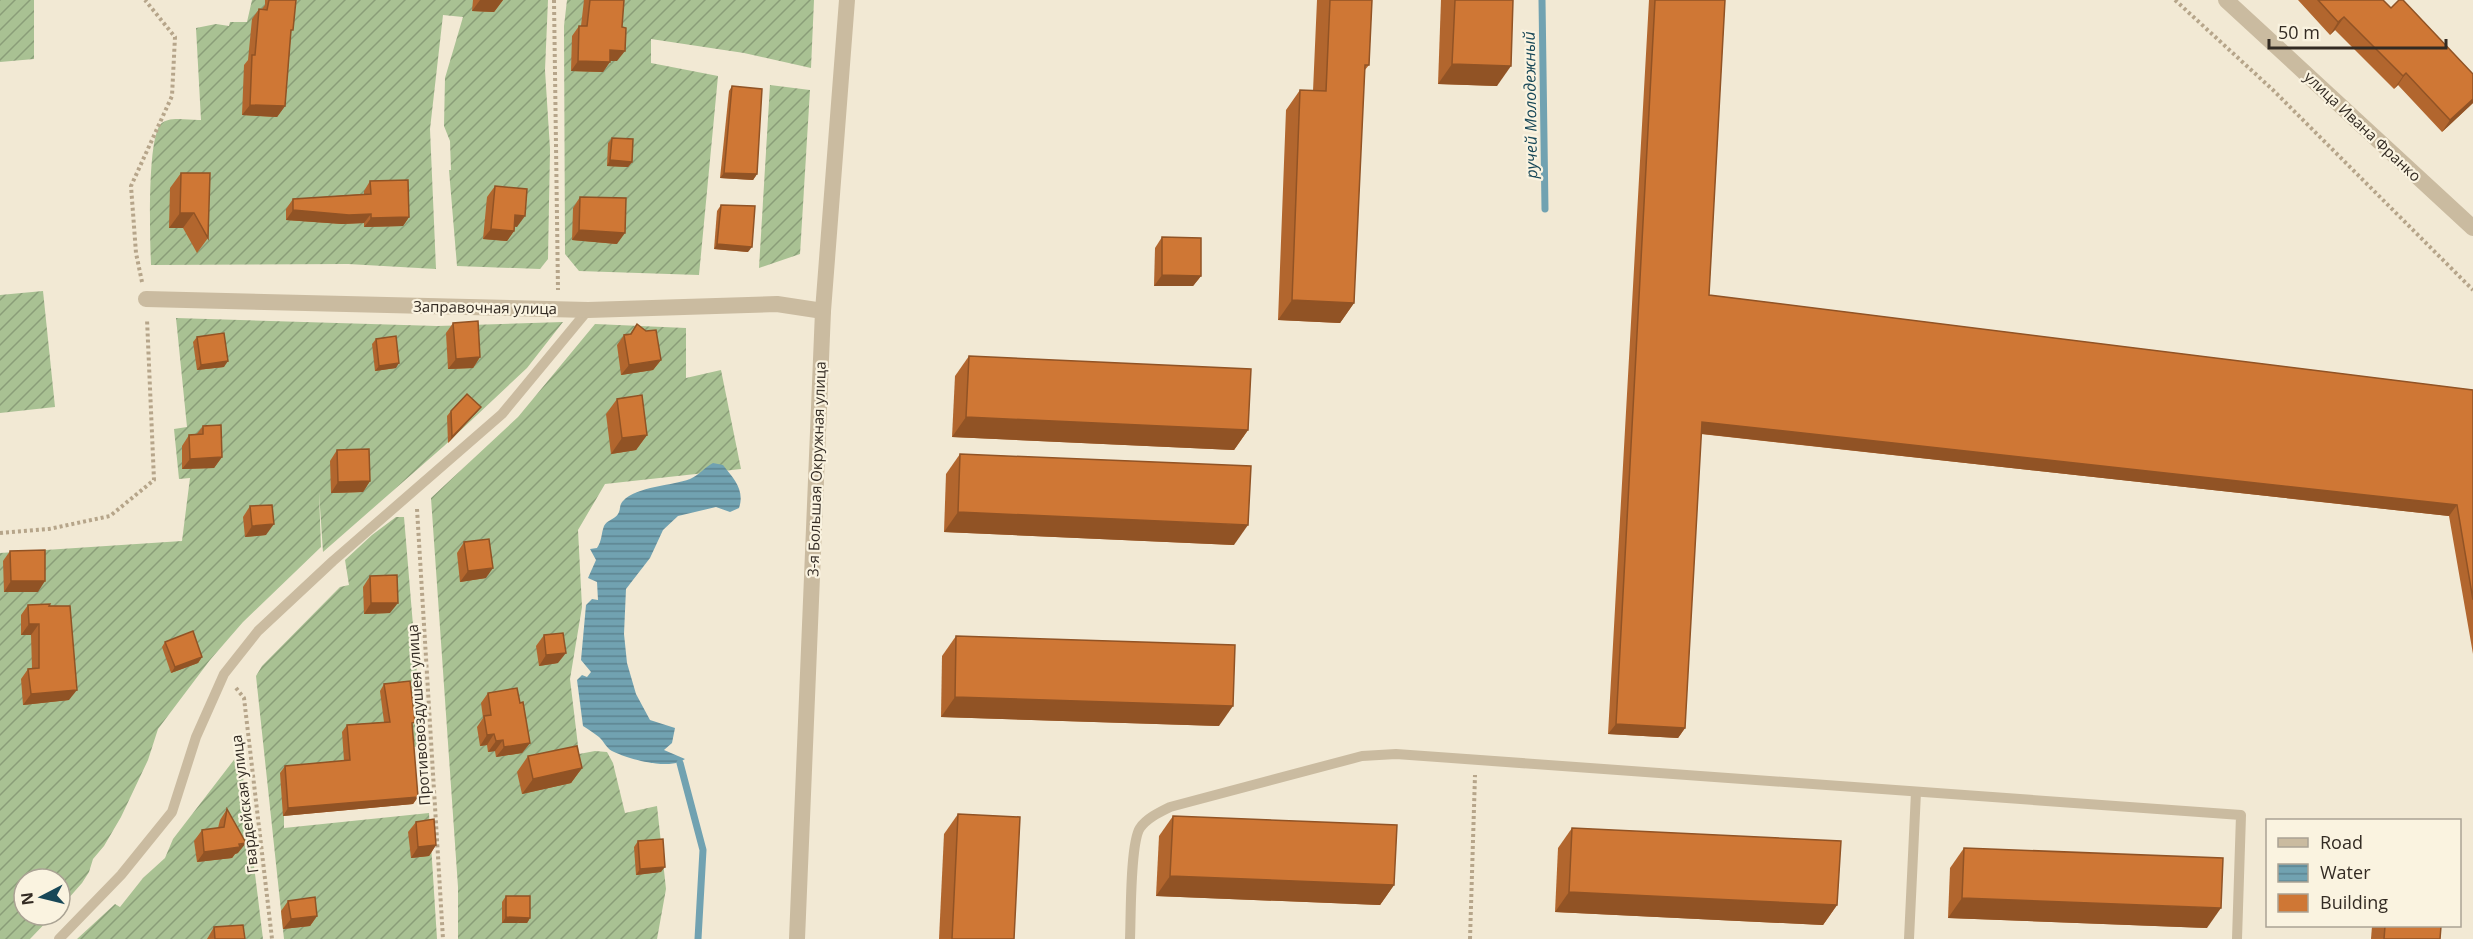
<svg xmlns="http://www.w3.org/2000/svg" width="2473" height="939" font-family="'Open Sans',sans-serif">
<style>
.garden{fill:url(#garden-furrows)}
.water{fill:url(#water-rules)}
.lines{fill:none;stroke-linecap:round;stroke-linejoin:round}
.stream{stroke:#71a2b1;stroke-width:7}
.path{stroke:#b6a58a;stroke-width:4;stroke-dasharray:3 3;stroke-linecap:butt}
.service{stroke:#cabba0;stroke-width:10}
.minor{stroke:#cabba0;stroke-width:16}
.tertiary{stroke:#cabba0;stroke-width:16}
.wall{fill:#b2662e}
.shaded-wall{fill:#915325}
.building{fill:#cf7735;stroke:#915325;stroke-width:1.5}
.labels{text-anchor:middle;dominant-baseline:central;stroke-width:4.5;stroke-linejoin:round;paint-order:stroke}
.street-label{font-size:15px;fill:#332b23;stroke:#faf3e0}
.water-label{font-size:16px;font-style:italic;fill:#174757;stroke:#faf3e0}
</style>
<defs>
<pattern id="garden-furrows" width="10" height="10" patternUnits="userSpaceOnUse" patternTransform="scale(1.5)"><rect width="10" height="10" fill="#a9c193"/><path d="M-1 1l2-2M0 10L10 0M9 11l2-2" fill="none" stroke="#8a9d78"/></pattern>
<pattern id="water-rules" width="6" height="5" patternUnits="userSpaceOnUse" patternTransform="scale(1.5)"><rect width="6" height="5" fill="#71a2b1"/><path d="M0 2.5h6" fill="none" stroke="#5d8490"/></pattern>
</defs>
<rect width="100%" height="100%" fill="#f2e9d4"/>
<!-- garden -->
<g class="garden">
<polygon points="0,0 34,0 34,59 0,62"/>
<path d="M252,0H548L545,70L550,149L548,259L540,269L457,266L449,170H451L450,141L444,126L445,78L463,17L443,15L430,129L436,269L348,264L151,265C150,240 147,143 160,125C168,115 190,121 201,120L196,28L216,24L229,26L230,22H247Z"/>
<polygon points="567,0 814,0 811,68 744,53 651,39 651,63 718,76 699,275 579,271 565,254 564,26"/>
<polygon points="770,85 810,90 800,254 759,268"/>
<polygon points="43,291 55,407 0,413 0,295"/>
<polygon points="176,318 437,326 563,322 527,368 444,446 323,552 319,492 321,547 243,622 210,660 158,729 148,760 121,817 104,846 93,859 89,872 82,883 60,908 60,879 24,879 24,915 53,915 30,939 0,939 0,553 182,541 190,478 179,479 174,429 187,427"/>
<polygon points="595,324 686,328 686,378 721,370 741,469 605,484 578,530 582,607 570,679 579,754 595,751 607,752 613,763 625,813 657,806 666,889 657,939 458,939 458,887 431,498 518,417"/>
<polygon points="396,517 404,517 423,746 385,750 284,816 284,828 429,813 437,939 284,939 256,676 262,666 340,587 349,585 345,560 372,535"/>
<polygon points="240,752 263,939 77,939 115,904 120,907 143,878 165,858 173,839"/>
</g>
<!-- water -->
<path class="water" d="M713,463L723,465C734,479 745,490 739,508L730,512L716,507L678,516L663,530L650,558L626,589L624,634L627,663L636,694L650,720L675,728L672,743L664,750L685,759C670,771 628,759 612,751C606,748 604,741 599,737C594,733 589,730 583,726L577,680L582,675L587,677L591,672L581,660L586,605L592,599L598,600L597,582L588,578L596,560L590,549L597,548C602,541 601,534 604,526C607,520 615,519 618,514C621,509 619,505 623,501C637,486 672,486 690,479C698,476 705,467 713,463Z"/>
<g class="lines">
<!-- stream -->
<g class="stream">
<polyline points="1542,0 1545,209"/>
<polyline points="680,763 703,850 698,939"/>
</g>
<!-- path -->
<g class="path">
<polyline points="554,0 558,290"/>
<polyline points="2175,0 2273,90 2473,290"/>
<polyline points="142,282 136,253 131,186 172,96 175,37 145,0"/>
<polyline points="417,509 443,939"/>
<polyline points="0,533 49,529 110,516 154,480 147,319"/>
<polyline points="236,688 244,698 272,939"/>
<polyline points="1470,939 1475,775"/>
</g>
<!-- service -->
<g class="service">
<polyline points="59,939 121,875 172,812 196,737 224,674 258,631 333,561 502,414 588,310"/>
<path d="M1130,939C1131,917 1130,843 1140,828C1147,818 1160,812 1170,807L1362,756L1396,754L2241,815L2237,939"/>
<polyline points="1909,939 1916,792"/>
</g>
<!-- minor -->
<g class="minor">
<polyline points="2226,0 2473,228"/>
<polyline points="146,299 588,310 777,304 823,311"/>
</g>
<!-- tertiary -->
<polyline class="tertiary" points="797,939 823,311 847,0"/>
</g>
<!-- wall -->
<g class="wall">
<polygon points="265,0 296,0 291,33 285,106 277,117 242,115 244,65 248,60 252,19 259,9 262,9 265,5"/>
<polygon points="473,0 503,0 494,12 472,11"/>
<polygon points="584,0 624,0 617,61 610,61 603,72 571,71 572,36 579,26 581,26"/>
<polygon points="1317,0 1372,0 1369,65 1364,71 1354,303 1340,323 1278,320 1286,110 1300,90 1313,91"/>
<polygon points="1441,0 1513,0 1497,86 1438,84"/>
<polygon points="1649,0 1725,0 1709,295 2473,390 2473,654 2449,516 1701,434 1685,728 1678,738 1608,734"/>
<polygon points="2298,0 2383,0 2391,8 2473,74 2473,103 2442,132 2398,85 2394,89 2335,30 2330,35"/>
<polygon points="732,86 757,174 753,180 720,178 729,91"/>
<polygon points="612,138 632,162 628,167 607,166 608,143"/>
<polygon points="181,173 208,238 197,253 183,228 169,228 170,188"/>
<polygon points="370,181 409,217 403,226 364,227 364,223 342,224 286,220 286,209 293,199 364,194 364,191"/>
<polygon points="495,186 517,227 515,226 514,231 507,241 483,239 487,197"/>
<polygon points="580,197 617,244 572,240 573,208"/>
<polygon points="721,205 748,252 714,249 717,211"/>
<polygon points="1162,237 1201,276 1193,286 1154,286 1155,248"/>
<polygon points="453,323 480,357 473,368 448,369 446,333"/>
<polygon points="637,324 661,360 653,370 621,375 617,345 624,335 630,334"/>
<polygon points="197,337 224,367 197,370 193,342"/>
<polygon points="376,339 396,368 375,371 372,344"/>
<polygon points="969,356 1248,430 1234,450 952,437 955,376"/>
<polygon points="617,399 647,435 636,450 611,454 606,414"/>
<polygon points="481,407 477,412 448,443 447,416 451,411"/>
<polygon points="203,426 222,457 214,468 182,469 182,446 189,435 196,435"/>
<polygon points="337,450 370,481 363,492 331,493 330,461"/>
<polygon points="960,454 1234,545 944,532 946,474"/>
<polygon points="250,506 266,535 245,537 243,517"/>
<polygon points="464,542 486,578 460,582 457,553"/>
<polygon points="10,551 38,592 4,592 3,561"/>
<polygon points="370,576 390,613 364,614 363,587"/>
<polygon points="28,605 49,606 69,700 23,705 21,679 28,669 32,668 31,635 21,635 21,615"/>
<polygon points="544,635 558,663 539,666 536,646"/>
<polygon points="956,636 1219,726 941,717 942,656"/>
<polygon points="165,642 202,657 198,663 171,673 162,647"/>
<polygon points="384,684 412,727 418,797 413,804 283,816 280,773 285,766 344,761 342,732 347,725 384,722 380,691"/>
<polygon points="488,693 520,703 530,743 522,753 496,757 495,751 488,752 487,745 480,746 477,727 483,718 481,703"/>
<polygon points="528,756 582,768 571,783 522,794 517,772"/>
<polygon points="227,809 238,853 235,854 232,858 197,862 194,841 202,830 218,828 220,820"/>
<polygon points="958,814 1014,939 939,939 944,834"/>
<polygon points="1173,816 1394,885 1380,905 1156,896 1159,836"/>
<polygon points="416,822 436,845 429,856 411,858 408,832"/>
<polygon points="1572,828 1837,905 1823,925 1555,912 1558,848"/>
<polygon points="638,841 661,872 636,875 634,847"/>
<polygon points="1964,848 2207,928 1948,918 1950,868"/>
<polygon points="506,896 530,918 527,923 502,923 502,902"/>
<polygon points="288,901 317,916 310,926 283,929 281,911"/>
<polygon points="2372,926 2441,926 2440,939 2371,939"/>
<polygon points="214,927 245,939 207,939"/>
</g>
<!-- shaded-wall -->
<g class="shaded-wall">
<polygon points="480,0 503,0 494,12 472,11"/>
<polygon points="2344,17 2335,30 2330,35 2338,22"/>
<polygon points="610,50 625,51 617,61 603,61"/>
<polygon points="578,61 610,62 603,72 571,71"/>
<polygon points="1452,64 1511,66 1497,86 1438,84"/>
<polygon points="2406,73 2398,85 2394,89 2403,76"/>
<polygon points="2473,99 2473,103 2442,132 2450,120"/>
<polygon points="250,105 285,106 277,117 242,115"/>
<polygon points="610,160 632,162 628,167 607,166"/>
<polygon points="724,173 757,174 753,180 720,178"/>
<polygon points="293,210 371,214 364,223 342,224 286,220"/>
<polygon points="180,213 194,213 183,228 169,228"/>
<polygon points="515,215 525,216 517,227 508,226"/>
<polygon points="409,217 403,226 364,227 371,218"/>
<polygon points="491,229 514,231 507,241 483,239"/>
<polygon points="579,230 625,233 617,244 572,240"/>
<polygon points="717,244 752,247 748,252 714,249"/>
<polygon points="1162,275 1201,276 1193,286 1154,286"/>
<polygon points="1292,300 1354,303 1340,323 1278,320"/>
<polygon points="480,357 473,368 448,369 456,359"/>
<polygon points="661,360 653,370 621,375 629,365"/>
<polygon points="228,361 224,367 197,370 201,365"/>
<polygon points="399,363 396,368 375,371 379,366"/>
<polygon points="481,407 477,412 448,443 452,437"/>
<polygon points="966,417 1248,430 1234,450 952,437"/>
<polygon points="1702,422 2457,505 2449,516 1694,433"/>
<polygon points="647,435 636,450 611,454 622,438"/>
<polygon points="222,457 214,468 182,469 190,459"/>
<polygon points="370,481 363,492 331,493 338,482"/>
<polygon points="958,512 1248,525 1234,545 944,532"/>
<polygon points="274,524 266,535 245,537 252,526"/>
<polygon points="493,568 486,578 460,582 468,571"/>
<polygon points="11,581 45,581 38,592 4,592"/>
<polygon points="371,603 398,603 390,613 364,614"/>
<polygon points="29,624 39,624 31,635 21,635"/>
<polygon points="566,653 558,663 539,666 546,655"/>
<polygon points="202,657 198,663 171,673 175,667"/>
<polygon points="77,690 69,700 23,705 31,694"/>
<polygon points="955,697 1233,706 1219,726 941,717"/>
<polygon points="1616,724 1685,728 1678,738 1608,734"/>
<polygon points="494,734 487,745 480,746 487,735"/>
<polygon points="503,740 495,751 488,752 496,741"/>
<polygon points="530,743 522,753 496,757 504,747"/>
<polygon points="582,768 571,783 522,794 533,779"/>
<polygon points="418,797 413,804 283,816 288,808"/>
<polygon points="246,843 238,853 235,854 232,858 197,862 204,852"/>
<polygon points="436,845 429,856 411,858 418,847"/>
<polygon points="665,867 661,872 636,875 640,869"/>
<polygon points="1170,876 1394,885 1380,905 1156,896"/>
<polygon points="1569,892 1837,905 1823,925 1555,912"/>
<polygon points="1962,898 2221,908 2207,928 1948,918"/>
<polygon points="317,916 310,926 283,929 291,919"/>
<polygon points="506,917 530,918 527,923 502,923"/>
</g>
<!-- building -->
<g class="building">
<polygon points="269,0 296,0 293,30 291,30 285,106 250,105 252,55 255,55 259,9 267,10"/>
<polygon points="590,0 624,0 622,27 626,28 625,51 610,50 610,62 578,61 579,26 587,26"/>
<polygon points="1330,0 1372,0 1369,65 1365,65 1354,303 1292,300 1300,90 1326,91"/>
<polygon points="1455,0 1513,0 1511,66 1452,64"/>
<polygon points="1655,0 1725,0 1709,295 2473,390 2473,600 2457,505 1702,422 1685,728 1616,724"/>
<polygon points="2318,0 2383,0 2391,8 2399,0 2403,0 2473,74 2473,99 2450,120 2406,73 2403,76 2344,17 2338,22"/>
<polygon points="732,86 762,89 757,174 724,173"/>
<polygon points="612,138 633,139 632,162 610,160"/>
<polygon points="181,173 210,173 208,238 194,213 180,213"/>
<polygon points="408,180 409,217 371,218 371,214 349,215 293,210 293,199 371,194 370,181"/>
<polygon points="495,186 527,189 525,216 515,215 514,231 491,229"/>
<polygon points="580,197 626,198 625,233 579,230"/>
<polygon points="721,205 755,206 752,247 717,244"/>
<polygon points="1162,237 1201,238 1201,276 1162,275"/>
<polygon points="478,321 480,357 456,359 453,323"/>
<polygon points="637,324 646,331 656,330 661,360 629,365 624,335 631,334"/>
<polygon points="224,333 228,361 201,365 197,337"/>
<polygon points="396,336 399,363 379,366 376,339"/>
<polygon points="969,356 1251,369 1248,430 966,417"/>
<polygon points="467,394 481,407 452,437 451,411"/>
<polygon points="642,395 647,435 622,438 617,399"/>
<polygon points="221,425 222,457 190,459 189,435 203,434 203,426"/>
<polygon points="369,449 370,481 338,482 337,450"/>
<polygon points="960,454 1251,466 1248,525 958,512"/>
<polygon points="272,505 274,524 252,526 250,506"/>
<polygon points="489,539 493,568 468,571 464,542"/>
<polygon points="45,550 45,581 11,581 10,551"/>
<polygon points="397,575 398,603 371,603 370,576"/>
<polygon points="50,604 49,606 70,606 77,690 31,694 28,669 39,668 39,624 29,624 28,605"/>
<polygon points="193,631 202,657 175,667 165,642"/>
<polygon points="563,633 566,653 546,655 544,635"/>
<polygon points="956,636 1235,645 1233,706 955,697"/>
<polygon points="410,681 415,722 412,723 418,797 288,808 285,766 350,760 347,725 390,722 384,684"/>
<polygon points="517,688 520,703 523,702 530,743 504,747 503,740 496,741 494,734 487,735 484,716 491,715 488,693"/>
<polygon points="577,746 582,768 533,779 528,756"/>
<polygon points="227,809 246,843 239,844 240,847 204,852 202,830 224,827"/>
<polygon points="958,814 1020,817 1014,939 952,939"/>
<polygon points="1173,816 1397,825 1394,885 1170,876"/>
<polygon points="434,819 436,845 418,847 416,822"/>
<polygon points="1572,828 1841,841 1837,905 1569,892"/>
<polygon points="663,839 665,867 640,869 638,841"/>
<polygon points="1964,848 2223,858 2221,908 1962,898"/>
<polygon points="506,896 530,896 530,918 506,917"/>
<polygon points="315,897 317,916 291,919 288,901"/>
<polygon points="243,925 245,939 215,939 214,927"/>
<polygon points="2385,926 2441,926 2440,939 2384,939"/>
</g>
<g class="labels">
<!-- street labels -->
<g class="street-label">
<text transform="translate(2363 126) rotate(43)">улица Ивана Франко</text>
<text transform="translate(485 307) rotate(1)">Заправочная улица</text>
<text transform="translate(816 469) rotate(-88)">3-я Большая Окружная улица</text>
<text transform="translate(418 715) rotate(-94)">Противовоздушея улица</text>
<text transform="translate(244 804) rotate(-97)">Гвардейская улица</text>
</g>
<!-- water labels -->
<g class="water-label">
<text transform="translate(1530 105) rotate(-91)">ручей Молодежный</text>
</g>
</g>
<!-- legend -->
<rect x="2266" y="819" width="195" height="108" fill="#faf3e0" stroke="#aaa394" stroke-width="1.5"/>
<rect x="2278" y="838" width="30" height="9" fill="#cabba0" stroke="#aaa394" stroke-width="1.5"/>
<text x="2320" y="849" font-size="18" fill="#332b23">Road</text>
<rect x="2278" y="864" width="30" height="18" fill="url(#water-rules)" stroke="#aaa394" stroke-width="1.5"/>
<text x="2320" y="879" font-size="18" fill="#332b23">Water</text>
<rect x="2278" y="894" width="30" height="18" fill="#cf7735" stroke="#aaa394" stroke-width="1.5"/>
<text x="2320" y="909" font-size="18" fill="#332b23">Building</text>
<!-- north arrow -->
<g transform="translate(42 897) rotate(263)"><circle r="28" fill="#faf3e0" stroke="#aaa394" stroke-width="1.5"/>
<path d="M0-4.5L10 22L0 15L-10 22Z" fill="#174757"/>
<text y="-9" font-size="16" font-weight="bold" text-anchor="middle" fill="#332b23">N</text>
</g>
<!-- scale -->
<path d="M2269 39v9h177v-9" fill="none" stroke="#332b23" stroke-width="3"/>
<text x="2278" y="39" font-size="18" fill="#332b23" stroke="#faf3e0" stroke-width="4.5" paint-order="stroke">50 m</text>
</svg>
